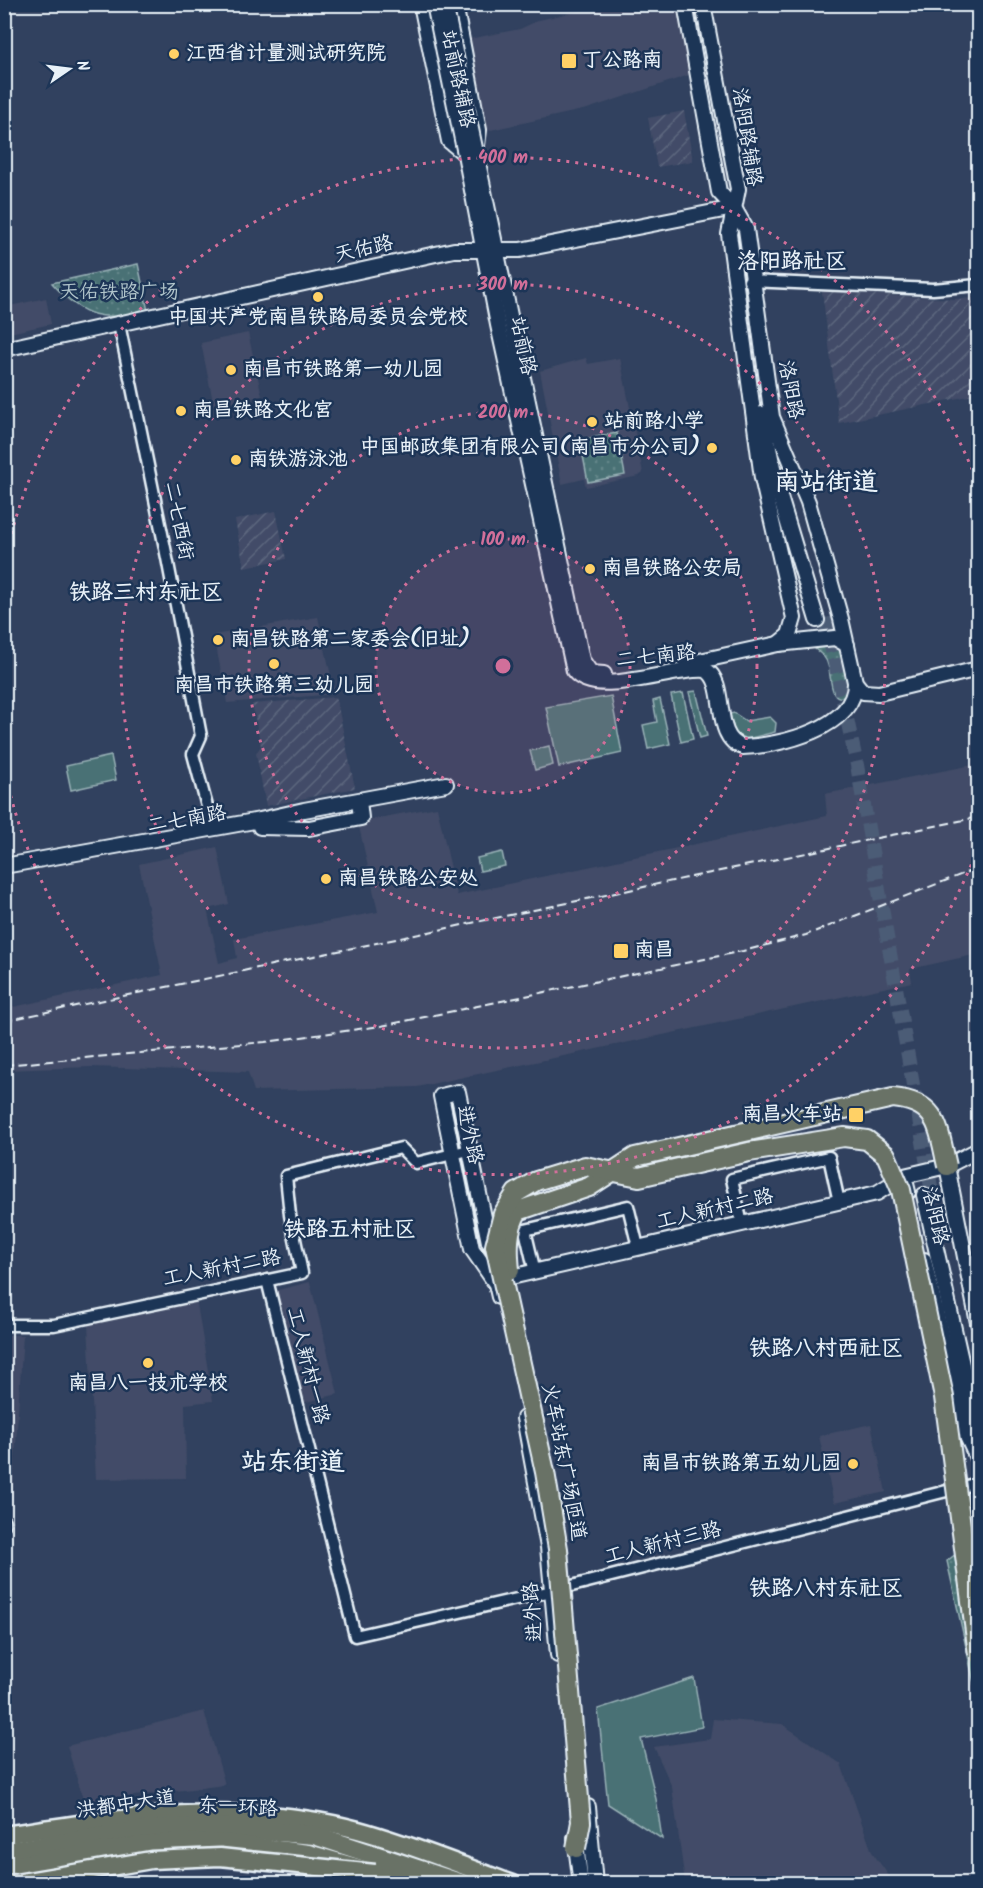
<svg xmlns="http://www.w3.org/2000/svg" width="983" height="1888" font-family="Kalam,'LXGW WenKai TC',sans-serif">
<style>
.built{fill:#424c67}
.industrial{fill:url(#industrial-furrows)}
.green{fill:#497175;stroke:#98b1b6;stroke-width:1.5}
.park{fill:url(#park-dots);stroke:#98b1b6;stroke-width:1.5}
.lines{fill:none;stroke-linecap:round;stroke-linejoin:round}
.secondary-tunnel{stroke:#4c5b76;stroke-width:14;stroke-dasharray:14 7;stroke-linecap:butt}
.street-casing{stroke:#e8f1f8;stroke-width:15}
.secondary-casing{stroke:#e8f1f8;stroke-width:18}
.primary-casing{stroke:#e8f1f8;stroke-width:21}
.highway-casing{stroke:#e8f1f8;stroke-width:22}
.street{stroke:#1d3557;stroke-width:10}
.secondary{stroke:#1d3557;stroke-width:14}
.primary{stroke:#697266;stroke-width:16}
.highway{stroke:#697266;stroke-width:18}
.rail{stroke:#e8f1f8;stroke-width:2;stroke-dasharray:9 4.5;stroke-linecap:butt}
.secondary-bridge-casing{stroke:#e8f1f8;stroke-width:18;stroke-linecap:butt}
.primary-bridge-casing{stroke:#e8f1f8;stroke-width:21;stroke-linecap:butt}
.highway-bridge-casing{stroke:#e8f1f8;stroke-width:22;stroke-linecap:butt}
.secondary-bridge{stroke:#1d3557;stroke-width:14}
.primary-bridge{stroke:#697266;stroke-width:16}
.highway-bridge{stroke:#697266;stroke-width:18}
.ring{fill:none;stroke:#d16f9a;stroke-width:3;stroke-dasharray:3 6}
.poi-dot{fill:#ffd166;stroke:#1d3557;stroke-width:2}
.labels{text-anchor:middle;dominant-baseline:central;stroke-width:5;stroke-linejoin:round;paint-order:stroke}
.poi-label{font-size:20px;font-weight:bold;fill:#e8f1f8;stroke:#1d3557;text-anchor:start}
.street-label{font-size:20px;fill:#e8f1f8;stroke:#1d3557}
.park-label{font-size:20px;fill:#b0c4ca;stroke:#1d3557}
.quarter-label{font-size:22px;font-weight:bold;fill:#e8f1f8;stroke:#1d3557}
.district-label{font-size:26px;font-weight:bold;fill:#e8f1f8;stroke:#1d3557}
.centre{fill:#d16f9a;stroke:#1d3557;stroke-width:3}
.ring-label{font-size:18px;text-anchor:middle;font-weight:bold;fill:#d16f9a;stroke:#1d3557;stroke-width:5;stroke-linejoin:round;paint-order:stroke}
</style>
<defs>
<pattern id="industrial-furrows" width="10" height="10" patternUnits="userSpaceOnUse" patternTransform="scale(1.5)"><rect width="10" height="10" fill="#424c67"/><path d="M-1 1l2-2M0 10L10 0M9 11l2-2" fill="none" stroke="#5d667e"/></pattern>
<pattern id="park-dots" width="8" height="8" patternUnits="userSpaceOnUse" patternTransform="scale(1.5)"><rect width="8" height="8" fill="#497175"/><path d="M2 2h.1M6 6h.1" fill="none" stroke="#638689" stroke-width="1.8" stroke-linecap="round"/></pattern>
</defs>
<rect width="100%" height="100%" fill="#31415f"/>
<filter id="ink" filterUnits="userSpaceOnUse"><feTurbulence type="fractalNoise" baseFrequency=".0167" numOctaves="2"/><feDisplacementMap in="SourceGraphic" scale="12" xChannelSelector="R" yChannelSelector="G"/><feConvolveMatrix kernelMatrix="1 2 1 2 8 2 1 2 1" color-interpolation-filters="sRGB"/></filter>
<g filter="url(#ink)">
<!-- built -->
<g class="built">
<polygon points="605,5 680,5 692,74 587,109 486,131 469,39 520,29 539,20"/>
<polygon points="46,298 51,324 5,334 5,307"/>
<polygon points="248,333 262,396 214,406 201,343"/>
<polygon points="586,358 588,364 620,358 643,473 639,476 586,487 584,479 562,484 540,371"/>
<polygon points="318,617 335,694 227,703 214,635"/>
<polygon points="978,764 978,954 910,969 912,982 417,1087 254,1091 248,1072 91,1067 5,1070 4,1009 162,975 139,864 217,847 229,904 207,909 219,963 237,958 234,939 378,912 358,822 437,807 457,895 827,816 825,794"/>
<polygon points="310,1282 338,1394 302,1403 274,1291"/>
<polygon points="196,1298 213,1401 185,1404 186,1478 96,1479 88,1324"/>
<polygon points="5,1335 23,1335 12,1506 4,1504"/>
<polygon points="871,1424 886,1492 834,1503 819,1436"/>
<polygon points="204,1711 225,1785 84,1802 67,1746"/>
<polygon points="713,1719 782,1724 841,1764 872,1852 894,1883 685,1883 672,1787 654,1747 710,1739"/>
</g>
<!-- industrial -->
<g class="industrial">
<polygon points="684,111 693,161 657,167 648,118"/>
<polygon points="822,291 953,299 978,298 978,394 839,423"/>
<polygon points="276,511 286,559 244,567 235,520"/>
<polygon points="336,697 355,788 266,806 256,753 261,746 252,704"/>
</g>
<!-- green -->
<g class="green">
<polygon points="696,691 707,736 700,738 689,692"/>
<polygon points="683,693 693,739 681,742 671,695"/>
<polygon points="611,696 622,753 559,767 546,707"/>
<polygon points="660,699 670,744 648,749 643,725 657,722 653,701"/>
<polygon points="734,713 746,721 770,717 776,723 775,732 747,739 735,734 730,714"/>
<polygon points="549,746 553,765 535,770 530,751"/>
<polygon points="111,756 116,780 71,790 66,766"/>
<polygon points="502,852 505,866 480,871 477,858"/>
<polygon points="694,1678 702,1727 641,1739 656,1799 662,1839 608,1804 598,1709"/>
</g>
<!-- park -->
<g class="park">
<path d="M138,264L148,311C103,322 83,318 52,283Z"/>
<polygon points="617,433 625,475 588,482 580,440"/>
<path d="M831,640C846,652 851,676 849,695C828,706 832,676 828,665C826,657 821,654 815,649V644Z"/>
<polygon points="961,1550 978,1561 978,1701 947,1561"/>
</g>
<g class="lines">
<!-- secondary-tunnel -->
<polyline class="secondary-tunnel" points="825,618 857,765 932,1193"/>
<!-- street casing -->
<g class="street-casing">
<g id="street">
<polyline points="978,4 978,11"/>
<polyline points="749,281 933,289 978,285"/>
<polyline points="119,324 167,558 201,736 193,754 213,829"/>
<polyline points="742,1224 732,1179 829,1157 839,1202"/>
<polyline points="535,1272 525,1230 628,1206 638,1247"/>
<polyline points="267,1280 355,1636 552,1591 978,1483"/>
<polyline points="4,1325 54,1325 302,1273 290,1215 286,1176 401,1148 416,1163 469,1150"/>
<polyline points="4,1521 4,1525"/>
</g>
</g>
<!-- secondary casing -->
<g class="secondary-casing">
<g id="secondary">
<path d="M421,4L449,141L465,154L498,325L574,671C596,700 674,666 706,670C729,683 711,738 743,747C779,746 856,728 855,682"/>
<polyline points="455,4 479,130 476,153 582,660 591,673 604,674"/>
<polyline points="685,4 719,192 734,208 746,229 772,417 808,502 841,619 855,682 863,692 879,693 978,669"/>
<polyline points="703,4 738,189 729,234 762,478 794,618 789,635 778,644"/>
<polyline points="4,349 454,250 520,250 734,208"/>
<polyline points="762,414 777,487 817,620"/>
<polyline points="686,664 778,644 835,638 847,645"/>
<polyline points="260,827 309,828 361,818 359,801"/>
<polyline points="4,866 260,820 304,810 446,784"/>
<polyline points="947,1166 978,1150"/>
<polyline points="908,1192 904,1176 947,1166 978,1323"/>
<polyline points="924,1195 978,1436"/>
<polyline points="496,1253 489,1242 458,1092 441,1096 472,1249 496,1284 499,1297"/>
<polyline points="924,1260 964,1430 978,1460"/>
<polyline points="501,1282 511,1277 877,1193 904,1176"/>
<polyline points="524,1418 548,1547 558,1655"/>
<polyline points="588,1807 595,1884"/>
<polyline points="575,1838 581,1884"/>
</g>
</g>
<!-- primary casing -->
<g class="primary-casing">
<g id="primary">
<path d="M4,1835C121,1817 242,1799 358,1830C410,1844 462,1866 513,1884"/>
<polyline points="314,1872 360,1884"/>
</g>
</g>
<!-- highway casing -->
<g class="highway-casing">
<g id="highway">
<polyline points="4,1852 129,1832 178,1827 230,1828 314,1835 463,1884"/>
<polyline points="4,1867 133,1847 180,1842 232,1844 308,1854 411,1884"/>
</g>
</g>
<!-- street -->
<use href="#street" class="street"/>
<!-- secondary -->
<use href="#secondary" class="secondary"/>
<!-- primary -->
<use href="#primary" class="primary"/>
<!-- highway -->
<use href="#highway" class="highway"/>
<!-- rail -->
<g class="rail">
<polyline points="4,1021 978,817"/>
<polyline points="4,1065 265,1042 381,1026 743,951 806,935 978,868"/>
</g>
<!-- secondary-bridge casing -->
<g class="secondary-bridge-casing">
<g id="secondary-bridge">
<polyline points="434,4 465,154"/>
<polyline points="445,4 476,153"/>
</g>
</g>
<!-- primary-bridge casing -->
<g class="primary-bridge-casing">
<polyline id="primary-bridge" points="10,1884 151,1860 220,1857 375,1873"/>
</g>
<!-- highway-bridge casing -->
<g class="highway-bridge-casing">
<g id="highway-bridge">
<path d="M510,1270C508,1250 507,1229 518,1211L589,1187L635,1157L893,1098C938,1102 938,1127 947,1166"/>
<polyline points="576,1848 581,1822 558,1549 545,1472 495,1246 503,1214 516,1193 536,1181 585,1166 639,1177 749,1152 844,1137 867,1140 886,1155 901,1190 944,1397 978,1654"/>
</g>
</g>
<!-- secondary-bridge -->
<use href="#secondary-bridge" class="secondary-bridge"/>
<!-- primary-bridge -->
<use href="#primary-bridge" class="primary-bridge"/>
<!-- highway-bridge -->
<use href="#highway-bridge" class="highway-bridge"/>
</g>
</g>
<!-- distance rings -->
<circle cx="503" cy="666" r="127" fill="#d16f9a" fill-opacity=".12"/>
<g class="ring">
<circle cx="503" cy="666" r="127"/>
<circle cx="503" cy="666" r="254"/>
<circle cx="503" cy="666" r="382"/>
<path d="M978 848A509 509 0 0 1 5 772M5 560A509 509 0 0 1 978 484"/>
</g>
<!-- markers -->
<g class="poi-dot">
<circle cx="174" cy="54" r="6"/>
<rect x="561" y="53" width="16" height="16" rx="3"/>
<circle cx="318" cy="297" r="6"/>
<circle cx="231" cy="370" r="6"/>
<circle cx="181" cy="411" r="6"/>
<circle cx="592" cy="422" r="6"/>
<circle cx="712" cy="448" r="6"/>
<circle cx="236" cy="460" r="6"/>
<circle cx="590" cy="569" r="6"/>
<circle cx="218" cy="640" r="6"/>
<circle cx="274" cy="664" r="6"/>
<circle cx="326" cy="879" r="6"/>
<rect x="613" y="943" width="16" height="16" rx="3"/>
<rect x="848" y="1107" width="16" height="16" rx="3"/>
<circle cx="148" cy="1363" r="6"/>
<circle cx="853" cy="1464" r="6"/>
</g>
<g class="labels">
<!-- poi labels -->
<g class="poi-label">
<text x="186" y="54">江西省计量测试研究院</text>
<text x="582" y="61">丁公路南</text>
<text x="318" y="318" text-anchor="middle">中国共产党南昌铁路局委员会党校</text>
<text x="243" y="370">南昌市铁路第一幼儿园</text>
<text x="193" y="411">南昌铁路文化宫</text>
<text x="604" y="422">站前路小学</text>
<text x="700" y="448" text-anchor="end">中国邮政集团有限公司(南昌市分公司)</text>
<text x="248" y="460">南铁游泳池</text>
<text x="602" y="569">南昌铁路公安局</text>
<text x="230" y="640">南昌铁路第二家委会(旧址)</text>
<text x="274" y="686" text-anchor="middle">南昌市铁路第三幼儿园</text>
<text x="338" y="879">南昌铁路公安处</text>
<text x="634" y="951">南昌</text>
<text x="842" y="1115" text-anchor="end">南昌火车站</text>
<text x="148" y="1384" text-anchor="middle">南昌八一技术学校</text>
<text x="841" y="1464" text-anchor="end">南昌市铁路第五幼儿园</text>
</g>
<!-- street labels -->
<g class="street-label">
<text transform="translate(457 79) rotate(78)">站前路辅路</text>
<text transform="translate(746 137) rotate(81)">洛阳路辅路</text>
<text transform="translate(364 250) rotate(-13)">天佑路</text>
<text transform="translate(522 346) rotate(78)">站前路</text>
<text transform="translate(790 390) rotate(79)">洛阳路</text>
<text transform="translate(178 521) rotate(79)">二七西街</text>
<text transform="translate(656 657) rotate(-6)">二七南路</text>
<text transform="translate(187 820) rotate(-10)">二七南路</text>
<text transform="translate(469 1135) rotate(78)">进外路</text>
<text transform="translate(715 1210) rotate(-13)">工人新村二路</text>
<text transform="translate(934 1216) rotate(77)">洛阳路</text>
<text transform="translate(222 1269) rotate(-11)">工人新村二路</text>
<text transform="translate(307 1366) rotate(76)">工人新村一路</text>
<text transform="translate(563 1462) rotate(79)">火车站东广场匝道</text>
<text transform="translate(663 1544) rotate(-14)">工人新村三路</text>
<text transform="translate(534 1612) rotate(-95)">进外路</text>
<text transform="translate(126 1805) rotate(-8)">洪都中大道</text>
<text transform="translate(238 1808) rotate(3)">东一环路</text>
</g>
<!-- park labels -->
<g class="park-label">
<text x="119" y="293">天佑铁路广场</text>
</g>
<!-- quarter labels -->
<g class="quarter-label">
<text x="792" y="262">洛阳路社区</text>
<text x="146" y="593">铁路三村东社区</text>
<text x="350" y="1230">铁路五村社区</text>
<text x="826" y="1349">铁路八村西社区</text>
<text x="826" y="1589">铁路八村东社区</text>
</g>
<!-- district labels -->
<g class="district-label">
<text x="826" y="483">南站街道</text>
<text x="293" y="1463">站东街道</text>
</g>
</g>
<circle cx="503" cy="666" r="9" class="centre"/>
<g class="ring-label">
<text x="503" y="163">400 m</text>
<text x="503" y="290">300 m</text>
<text x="503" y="418">200 m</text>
<text x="503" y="545">100 m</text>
</g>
<!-- margin -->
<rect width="983" height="1888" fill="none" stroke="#1d3557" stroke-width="24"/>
<rect x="12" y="12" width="959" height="1864" fill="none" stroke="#e8f1f8" stroke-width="2" filter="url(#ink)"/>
<!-- north arrow -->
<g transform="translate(69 69) rotate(76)" stroke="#1d3557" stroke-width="4.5" paint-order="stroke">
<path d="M0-4.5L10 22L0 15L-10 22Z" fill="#e8f1f8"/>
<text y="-9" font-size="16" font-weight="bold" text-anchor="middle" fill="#e8f1f8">N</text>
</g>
</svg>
